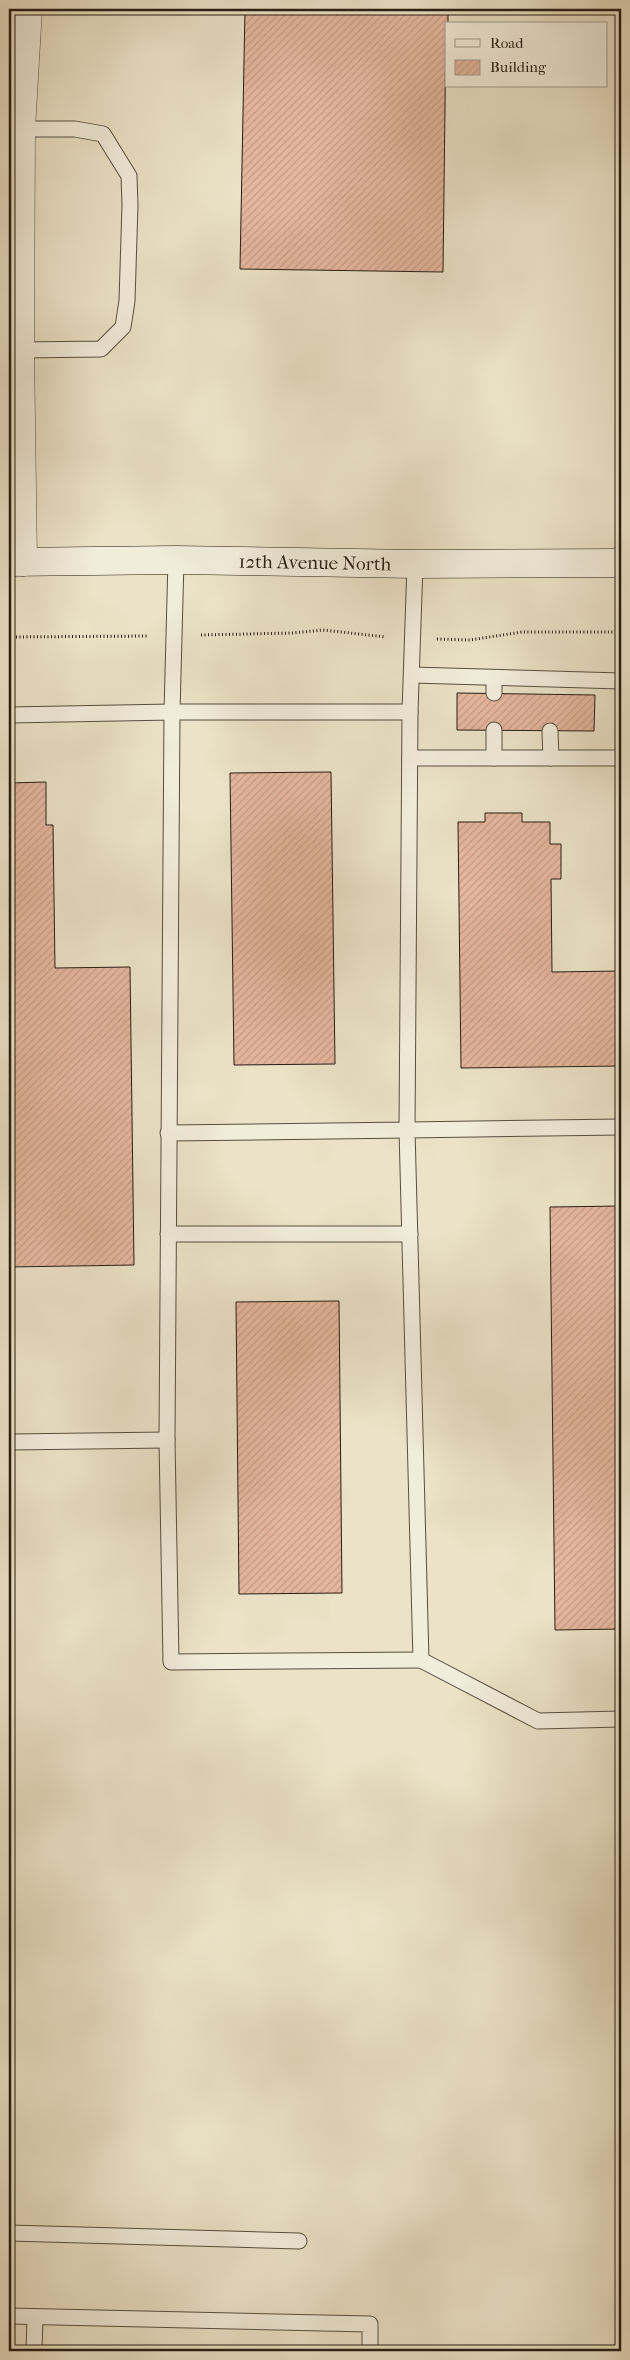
<svg xmlns="http://www.w3.org/2000/svg" width="630" height="2360" font-family="'IM FELL French Canon',serif">
<style>
.building{fill:url(#building-hatch);stroke:#261d13}
.lines{fill:none;stroke-linecap:round;stroke-linejoin:round}
.service-casing{stroke:#574e40;stroke-width:17}
.minor-casing{stroke:#574e40;stroke-width:29}
.secondary-casing{stroke:#261d13;stroke-width:29}
.path{stroke:#261d13;stroke-width:3;stroke-dasharray:1 2.5;stroke-linecap:butt}
.service{stroke:#f2ecdb;stroke-width:15}
.minor{stroke:#f2ecdb;stroke-width:28}
.secondary{stroke:#f2ecdb;stroke-width:28}
.labels{text-anchor:middle;dominant-baseline:central;stroke-width:5;stroke-linejoin:round;paint-order:stroke}
.street-label{font-size:19px;fill:#261d13;stroke:#f2ecdb}
</style>
<defs>
<pattern id="building-hatch" width="6" height="6" patternUnits="userSpaceOnUse" patternTransform="scale(1.25)"><rect width="6" height="6" fill="#e6b69e"/><path d="M-1 1l2-2M0 6l6-6M5 7l2-2" fill="none" stroke="#c59c87"/></pattern>
</defs>
<rect width="100%" height="100%" fill="#ebe2c7"/>
<filter id="stains"><feTurbulence type="fractalNoise" baseFrequency=".004" numOctaves="4"/><feColorMatrix values="0 0 0 0 .2 0 0 0 0 .09 0 0 0 0 .02 0 0 0 .5 -.17"/></filter>
<radialGradient id="worn" r=".72"><stop offset=".6" stop-color="#630" stop-opacity="0"/><stop offset="1" stop-color="#630" stop-opacity=".3"/></radialGradient>
<!-- building -->
<g class="building">
<polygon points="245,9 448,9 448,24 446,24 443,272 240,269"/>
<polygon points="457,693 595,695 594,731 457,730"/>
<polygon points="331,772 335,1064 234,1065 230,773"/>
<polygon points="46,782 46,825 53,825 55,968 130,967 134,1265 9,1267 9,783"/>
<polygon points="485,813 522,813 522,822 550,822 550,844 561,844 561,879 551,879 552,972 621,971 621,1066 461,1068 458,822 485,822"/>
<polygon points="621,1206 621,1629 555,1630 550,1207"/>
<polygon points="339,1301 342,1593 239,1594 236,1302"/>
</g>
<g class="lines">
<!-- service casing -->
<g class="service-casing">
<g id="service">
<polyline points="9,9 28,10"/>
<polyline points="20,350 101,349 123,327 127,301 130,205 129,176 103,134 75,129 21,129"/>
<polyline points="176,560 172,712 410,712 415,564"/>
<polyline points="412,675 621,681"/>
<polyline points="494,693 494,678"/>
<polyline points="9,715 172,712 167,1440 171,1662 421,1660"/>
<polyline points="494,730 494,758"/>
<polyline points="550,731 551,758"/>
<polyline points="410,758 621,758"/>
<polyline points="621,1127 407,1130 421,1660 538,1721 621,1719"/>
<polyline points="168,1133 407,1130 410,712"/>
<polyline points="168,1234 410,1234"/>
<polyline points="9,1442 167,1440"/>
<polyline points="9,2233 299,2241"/>
<polyline points="9,2316 370,2324 370,2351"/>
<polyline points="34,2351 35,2317"/>
</g>
</g>
<!-- minor casing -->
<g class="minor-casing">
<polyline id="minor" points="23,562 20,350 21,129 28,9"/>
</g>
<!-- secondary casing -->
<g class="secondary-casing">
<polyline id="secondary" points="9,562 176,560 415,564 621,563"/>
</g>
<!-- path -->
<g class="path">
<polyline points="201,635 292,633 323,630 386,637"/>
<polyline points="9,637 147,636"/>
<polyline points="437,639 470,640 522,632 621,632"/>
</g>
<!-- service -->
<use href="#service" class="service"/>
<!-- minor -->
<use href="#minor" class="minor"/>
<!-- secondary -->
<use href="#secondary" class="secondary"/>
</g>
<g class="labels">
<!-- street labels -->
<g class="street-label">
<text transform="translate(315 563) rotate(1)">12th Avenue North</text>
</g>
</g>
<!-- margin -->
<rect width="630" height="2360" fill="none" stroke="#ebe2c7" stroke-width="30"/>
<rect x="10" y="10" width="610" height="2340" fill="none" stroke="#261d13" stroke-width="2.5"/>
<rect x="15" y="15" width="600" height="2330" fill="none" stroke="#261d13"/>
<!-- legend -->
<rect x="445" y="22" width="162" height="65" fill="#f2ecdb" stroke="#a0998b"/>
<rect x="455" y="39" width="25" height="8" fill="#f2ecdb" stroke="#a0998b"/>
<text x="490" y="48" font-size="15" fill="#261d13">Road</text>
<rect x="455" y="60" width="25" height="15" fill="url(#building-hatch)" stroke="#a0998b"/>
<text x="490" y="72" font-size="15" fill="#261d13">Building</text>
<rect width="100%" height="100%" filter="url(#stains)"/>
<rect width="100%" height="100%" fill="url(#worn)"/>
</svg>
